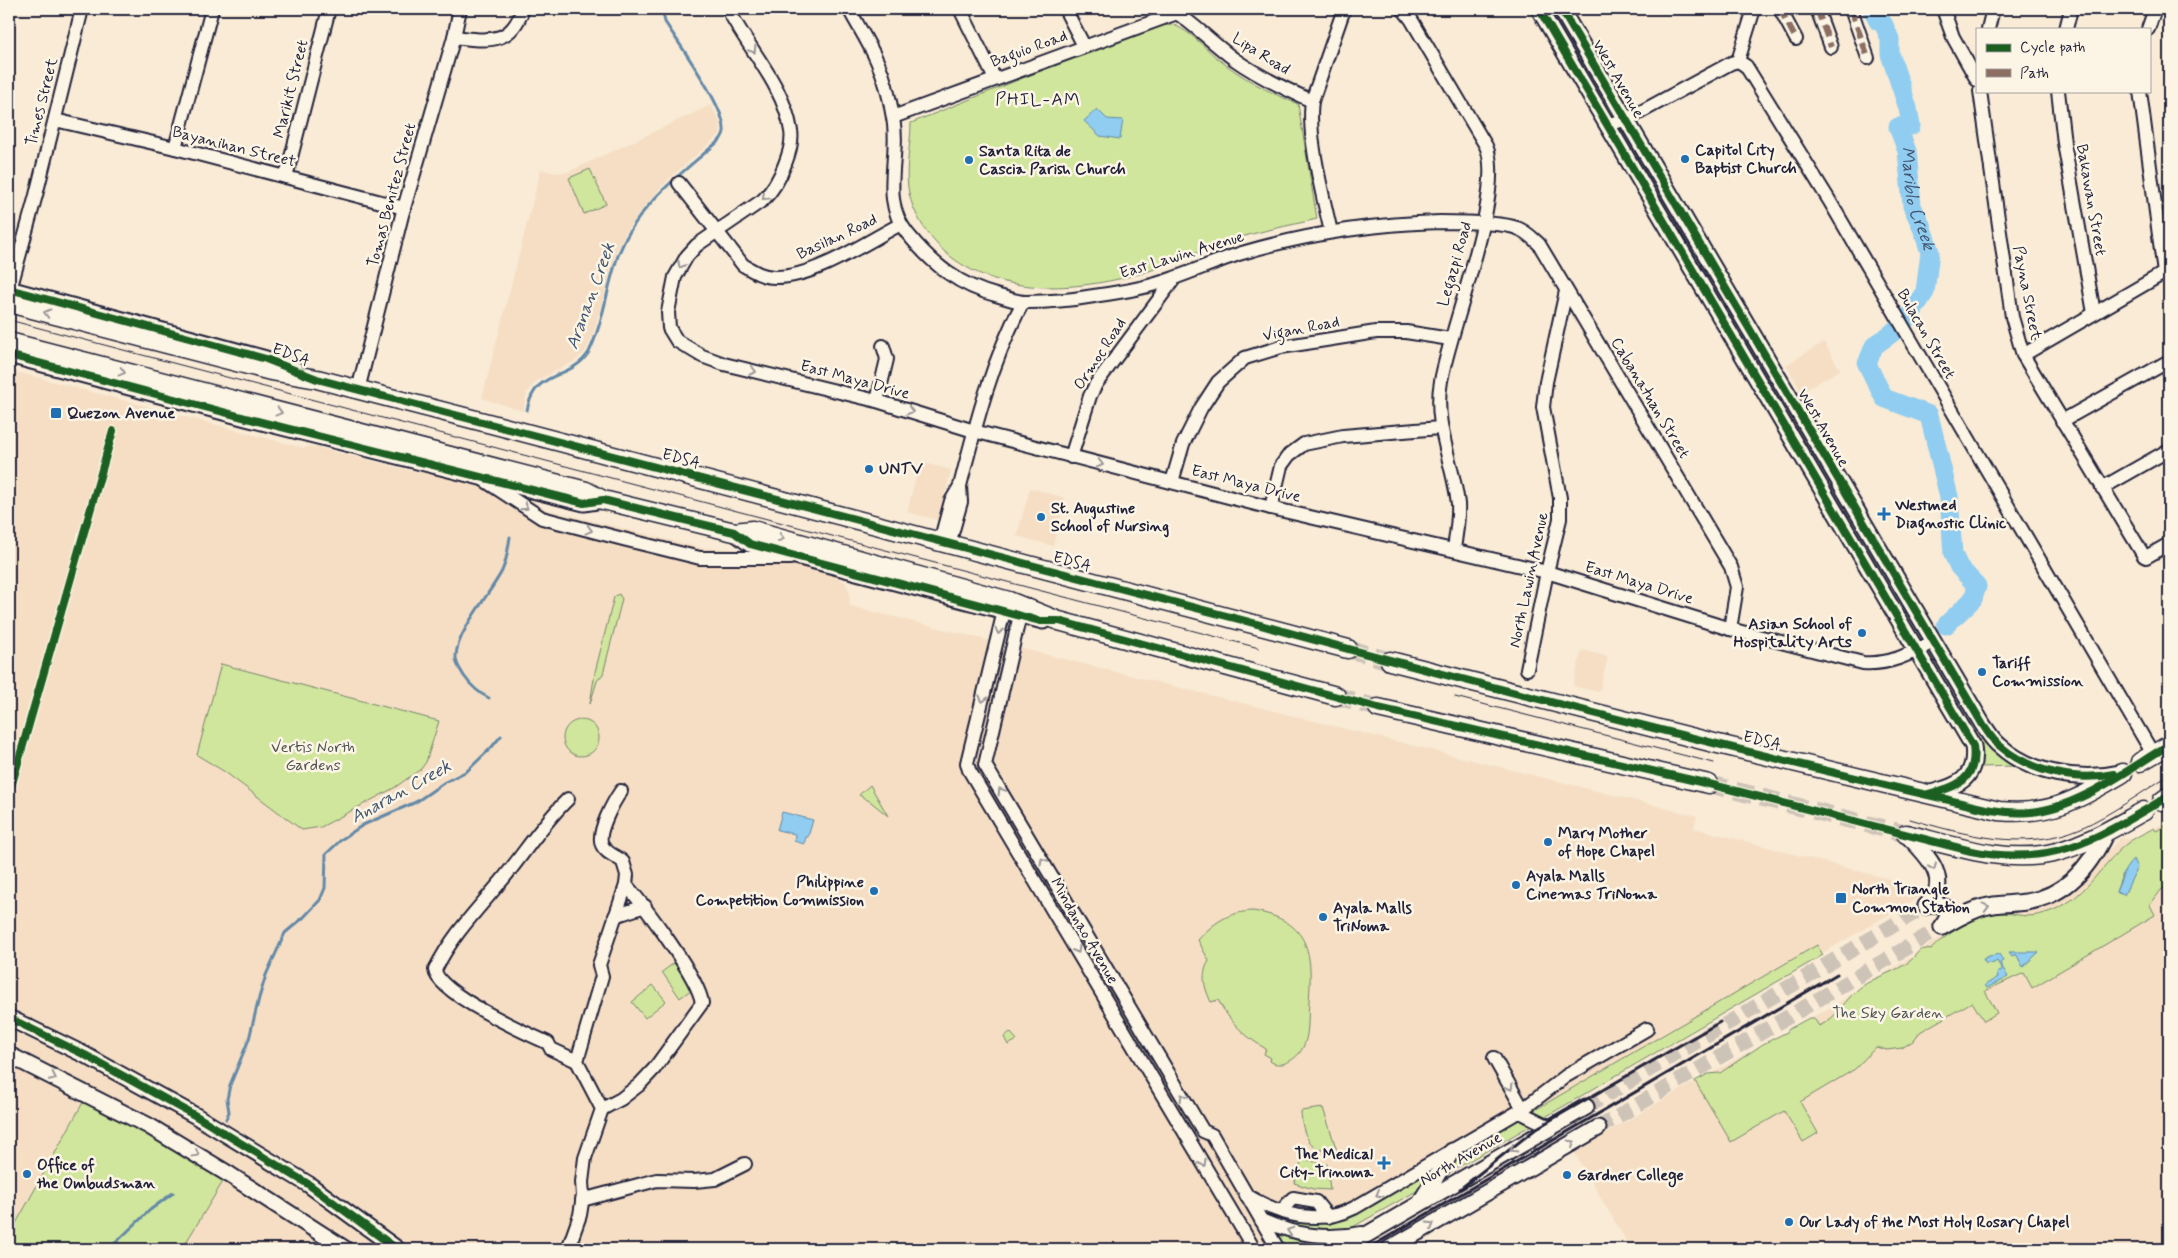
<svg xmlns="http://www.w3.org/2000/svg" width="2178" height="1258" font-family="Mynerve,sans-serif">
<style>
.built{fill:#f5dec4}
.green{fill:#cfe69c;stroke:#78846c;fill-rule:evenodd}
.water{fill:#90cdf0;stroke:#6489a8}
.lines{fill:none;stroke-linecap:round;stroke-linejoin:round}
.stream{stroke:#6489a8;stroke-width:3}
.river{stroke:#90cdf0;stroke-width:19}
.major-tunnel{stroke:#cec3b7;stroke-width:15;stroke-dasharray:15 8;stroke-linecap:butt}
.highway-tunnel{stroke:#cec3b7;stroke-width:18;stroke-dasharray:18 9;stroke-linecap:butt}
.minor-casing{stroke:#22223b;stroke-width:16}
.major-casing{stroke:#22223b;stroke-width:19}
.highway-casing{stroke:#22223b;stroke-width:21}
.minor{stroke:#fcf5e5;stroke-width:12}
.major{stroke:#fcf5e5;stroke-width:15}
.highway{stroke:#fcf5e5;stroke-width:18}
.tram{stroke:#22223b;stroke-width:1}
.rail{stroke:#22223b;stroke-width:3}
.quiet{stroke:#8d6e63;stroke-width:6;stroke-dasharray:12 6;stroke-linecap:butt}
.cycleway-casing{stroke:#fcf5e5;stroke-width:11}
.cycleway{stroke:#1b5e20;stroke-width:8}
.oneway{stroke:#9a9698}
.poi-dot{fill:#1f6fb2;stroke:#fcf5e5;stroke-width:2}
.labels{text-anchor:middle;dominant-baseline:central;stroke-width:5;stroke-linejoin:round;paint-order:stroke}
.street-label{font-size:16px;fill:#22223b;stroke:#fcf5e5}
.poi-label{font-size:16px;font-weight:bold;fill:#22223b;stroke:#fcf5e5;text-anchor:start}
.park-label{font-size:16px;fill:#4d5353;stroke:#fcf5e5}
.neighbourhood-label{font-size:18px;letter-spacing:1px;fill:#22223b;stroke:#fcf5e5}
.water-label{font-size:18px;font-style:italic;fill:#435571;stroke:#fcf5e5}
</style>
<rect width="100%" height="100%" fill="#f9ebd6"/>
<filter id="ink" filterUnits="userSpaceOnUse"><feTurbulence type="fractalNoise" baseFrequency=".02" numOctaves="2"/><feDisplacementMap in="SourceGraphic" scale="10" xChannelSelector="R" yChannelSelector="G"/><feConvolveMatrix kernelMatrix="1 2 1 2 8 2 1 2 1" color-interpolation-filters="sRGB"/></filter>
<g filter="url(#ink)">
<!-- built -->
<g class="built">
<polygon points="711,105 721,124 720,134 668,180 644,207 628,229 617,250 592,338 585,352 575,361 536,381 527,393 523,411 482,398 541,169 555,173 568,172"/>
<polygon points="1824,342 1840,370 1802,392 1786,365"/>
<polygon points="9,370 304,448 311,446 416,472 434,473 529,498 545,509 701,548 732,549 832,575 845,582 849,591 850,606 1697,816 1694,828 1931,890 1312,1249 9,1249"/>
<polygon points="920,462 951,470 938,520 907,512"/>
<polygon points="1030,488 1065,498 1053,546 1017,536"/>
<polygon points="1582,650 1608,657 1599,692 1573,686"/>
<polygon points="2169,820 2169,1249 1631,1249 1574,1152 1675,1093 1838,1003 1953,930 1973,910 1991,908 2024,913 2044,908 2073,884 2121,838 2136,840"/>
</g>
<!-- green -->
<g class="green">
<path d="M1174,25C1191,32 1203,46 1217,58C1242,78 1268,92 1298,104L1317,219C1288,226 1259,231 1232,240C1201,250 1171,265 1139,274C1076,291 998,298 945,252C927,236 911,211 908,187C905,166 911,144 911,123L1152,26Z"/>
<polygon points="590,169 606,204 584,214 569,178"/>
<polygon points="619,594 622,599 603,674 597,681 590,704 595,672 614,597"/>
<polygon points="221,664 439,721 426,762 421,769 394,788 321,827 302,830 225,772 197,755"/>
<circle cx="581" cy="738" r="18"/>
<polygon points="1985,739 2014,762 2015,766 1980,767 1983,754 1979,740"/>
<polygon points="870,785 888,816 871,802 859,795"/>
<path d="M2169,824V885L2161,890L2150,905L2155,915L2032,988L2024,973L1985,991L1997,1013L1984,1021L1972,1002L1920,1032L1913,1041L1902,1048L1887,1050L1876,1047L1855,1069L1800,1102L1818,1133L1803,1142L1784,1111L1731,1142L1695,1081L1708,1074L1720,1073L1763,1044L1787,1032L1789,1029L1809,1018H1814L1819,1026C1839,1017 1844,999 1861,987C1876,976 1896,972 1910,961C1918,955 1917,946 1931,950C1939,938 1978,915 1992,913C2015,911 2023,921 2048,912C2085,900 2098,868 2125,845C2133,838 2145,833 2154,828L2156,831ZM2134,871L2124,895L2116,892L2122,875Z"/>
<path d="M1253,911C1310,920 1313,953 1309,1001C1307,1024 1312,1050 1288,1062C1282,1065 1275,1065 1270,1061L1271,1058L1264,1054L1266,1049C1244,1036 1230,1022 1218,1000L1211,1002C1205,989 1200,975 1209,961L1198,940C1214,922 1229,912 1253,911Z"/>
<polygon points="1817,945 1823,955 1540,1120 1528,1114"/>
<polygon points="674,963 692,989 680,998 662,972"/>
<polygon points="653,985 666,1001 645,1018 632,1002"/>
<polygon points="1010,1032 1017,1040 1008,1045 1004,1037"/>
<polygon points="86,1097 227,1175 182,1249 175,1245 172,1249 9,1249 9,1236"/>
<path d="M1323,1108L1337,1151C1309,1154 1302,1134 1301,1111Z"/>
<polygon points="1523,1117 1535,1123 1438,1179 1450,1159"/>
<polygon points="1302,1159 1327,1164 1330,1190 1313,1189 1294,1183"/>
<path d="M1442,1164L1429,1184L1351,1228C1326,1234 1300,1229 1276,1220L1279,1218L1313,1224L1341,1221Z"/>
<polygon points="1275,1232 1299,1241 1330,1245 1323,1249 1286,1249"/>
</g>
<!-- water -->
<g class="water">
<polygon points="1097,109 1107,119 1123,120 1120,139 1100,136 1084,121"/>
<polygon points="782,812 813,820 808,837 806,837 804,844 794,841 795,834 777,830"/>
<polygon points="2133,859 2137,868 2124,895 2116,892 2125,870"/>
<polygon points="2009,952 2039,952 2023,967 2016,954 2012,956"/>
<polygon points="1999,954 2003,961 2000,963 2008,977 1987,988 1985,985 1998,977 1997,973 2002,970 1997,961 1992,964 1990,962 1986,964 1983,959 1989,956"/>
</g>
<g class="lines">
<!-- stream -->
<g class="stream">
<path d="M527,410C536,367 570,382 589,352C604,321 607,285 619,253C638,204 682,173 720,140C722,137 725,133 724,129C724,106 679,44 665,22L662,9"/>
<path d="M489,698C478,693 471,686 464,676C460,669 455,663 456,655C458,630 490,594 502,571C507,560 508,549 510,537"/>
<polyline points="226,1119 229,1112 227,1099 230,1085 249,1039 259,998 266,975 285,933 304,917 320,900 325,888 326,854 342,839 363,825 416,802 445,782 467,771 491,748 501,736"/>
<polyline points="109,1249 150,1210 173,1193"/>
</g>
<!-- river -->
<path class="river" id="s1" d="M1872,9L1878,21L1883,23L1890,39V54L1908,108L1911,126L1898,127L1907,151L1912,206L1921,225L1930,252L1925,292L1911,314L1892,333L1874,346L1867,364L1884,398L1929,415L1949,497L1953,554L1959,567L1977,586L1973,599L1946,625"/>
<!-- major-tunnel -->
<g class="major-tunnel">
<polyline points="1586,1107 1926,906"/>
<polyline points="1598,1128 1942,927"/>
</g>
<!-- highway-tunnel -->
<g class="highway-tunnel">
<polyline points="1348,649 1390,661"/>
<polyline points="1336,696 1378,708"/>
<polyline points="1709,784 1906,834"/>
</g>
<!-- minor casing -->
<g class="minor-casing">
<g id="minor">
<path d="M728,9C748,49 784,85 791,131C793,142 789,154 785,164C780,178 774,189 763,200L697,245L687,256L675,277L668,312L669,328L677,341L702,356L724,364L877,401L974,431L1271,508L1547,572L1730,629L1863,663C1890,665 1910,654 1933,642"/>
<path d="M849,9C858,26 869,43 877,61C885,78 890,99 893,118C901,157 879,198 907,233C933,265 959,286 999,296C1007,298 1017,302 1026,302C1048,302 1071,300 1094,296C1120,292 1148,288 1174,278C1197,270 1219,260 1242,253C1306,234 1373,224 1440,222C1458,222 1501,222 1517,228C1526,231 1532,238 1539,244L1731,567L1737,587L1730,629"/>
<polyline points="960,9 995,79"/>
<polyline points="1065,9 1084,46"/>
<path d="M1175,9L1177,13C1197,27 1214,44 1234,59C1258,76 1285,89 1312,101"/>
<path d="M1403,9L1411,19L1486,146C1506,190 1450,328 1441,381C1433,424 1453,462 1458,504C1459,519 1456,534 1454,549"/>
<polyline points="1780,9 1796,39"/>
<polyline points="1817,9 1831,47"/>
<polyline points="1851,9 1868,58"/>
<polyline points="1943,9 1953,37 1977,80"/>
<polyline points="1988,29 1993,9"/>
<polyline points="2066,29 2071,9"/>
<polyline points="2148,29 2155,9"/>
<path d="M454,37C485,40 510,47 523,9"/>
<polyline points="1738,61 1754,9"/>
<polyline points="1980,91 2012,317 2023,355 2144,556 2146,557 2169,544"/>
<polyline points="2058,91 2064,143 2094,313"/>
<polyline points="2140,91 2164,273"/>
<polyline points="893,117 1177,13"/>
<polyline points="55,120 175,148 404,208"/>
<polyline points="1608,124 1626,120 1731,63 1738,61 1746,66 1829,200 2153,754"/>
<polyline points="175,148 212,9"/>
<polyline points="286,177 329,9"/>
<path d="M679,183L743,265C753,271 762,277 775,277C814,278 866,242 901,224"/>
<path d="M1331,232C1323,196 1307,136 1312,101L1344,9"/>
<polyline points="10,290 36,195 82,9"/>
<polyline points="2023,355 2169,270"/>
<polyline points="358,390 402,215 454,37 460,9"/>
<polyline points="877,401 887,359 883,346"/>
<polyline points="2062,421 2169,361"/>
<polyline points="1071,457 1090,396 1096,384 1174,279"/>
<polyline points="484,480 542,518 623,539 700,558 790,558"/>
<polyline points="1172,482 1183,444 1201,408 1218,382 1245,358 1281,347 1376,332 1406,332 1450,339"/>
<polyline points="2102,488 2169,450"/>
<polyline points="1271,508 1281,466 1289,455 1304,444 1343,436 1440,428"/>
<path d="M940,542L951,501L960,486C976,423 992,360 1023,302"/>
<polyline points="949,544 961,502 960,486"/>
<polyline points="1004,611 967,763 969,770 1254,1249"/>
<polyline points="1020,615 985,765 1203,1131 1212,1135 1278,1249"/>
<polyline points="1527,669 1547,572 1560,519 1560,498 1543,407 1546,382 1566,291"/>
<path d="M568,799C543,823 525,852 503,879C478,909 452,935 435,970C437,993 526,1033 548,1043L551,1049L577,1061"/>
<polyline points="615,916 645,906"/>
<path d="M602,1109L621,1099L639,1085L654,1069L702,1003C699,978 644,905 626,885"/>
<polyline points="1523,1109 1566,1076 1647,1029"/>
<polyline points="1517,1113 1522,1113 1550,1127"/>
<path d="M1246,1195C1279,1215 1318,1226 1354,1208L1523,1109L1494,1058"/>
<polyline points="582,1200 657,1180 694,1181 715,1179 745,1164"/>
<polyline points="1281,1211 1293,1198 1316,1202 1328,1217"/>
<path d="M1261,1220C1295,1235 1325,1240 1362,1233"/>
<path d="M568,1249L580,1215L583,1196L582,1182L585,1158L602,1109L577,1061L602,976L599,965L626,885L627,875L623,862C617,856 606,854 602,845C596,833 614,801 621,791"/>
</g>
</g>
<!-- major casing -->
<g class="major-casing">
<g id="major">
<path d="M1539,9L1973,746C1978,781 1954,787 1927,794"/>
<path d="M1561,9L1983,725C1988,732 1993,741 2000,746C2031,774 2080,782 2120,773"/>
<polyline points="9,289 266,359 295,369"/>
<polyline points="9,355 246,418 584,503 603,500"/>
<polyline points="734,532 750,544 1043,621"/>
<path d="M1906,834C1926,854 1954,880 1926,906"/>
<polyline points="1926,906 1937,904 1946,908 1948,917 1942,927"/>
<path d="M1942,927C1955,920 1969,911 1984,907C1997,903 2012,904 2026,902C2066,896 2090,867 2106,832"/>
<polyline points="9,1018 85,1055 196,1116 308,1184 397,1249"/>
<polyline points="9,1055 149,1126 230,1175 345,1249"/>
<polyline points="1421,1201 1452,1151"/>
<polyline points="1330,1249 1354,1242"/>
<polyline points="1347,1249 1354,1242 1586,1107"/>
<polyline points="1389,1249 1598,1128"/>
</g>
</g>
<!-- highway casing -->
<g class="highway-casing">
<g id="highway">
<polyline points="9,303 271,371 317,379 507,428 1348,649"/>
<polyline points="9,342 586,491 603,500 734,532 753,530 1009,601 1059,621 1336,696"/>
<path d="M1390,661L1718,744L1999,811C2052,816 2078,799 2123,773"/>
<polyline points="1378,708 1709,784"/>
<polyline points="2140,762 2169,745"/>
<polyline points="2162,801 2169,796"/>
<path d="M1906,834C1955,846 2007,865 2057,852C2089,843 2116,826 2144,811"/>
</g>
</g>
<!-- minor -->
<use href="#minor" class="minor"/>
<!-- major -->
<use href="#major" class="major"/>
<!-- highway -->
<use href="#highway" class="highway"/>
<!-- tram -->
<g class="tram">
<polyline points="9,320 1259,648"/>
<polyline points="1455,697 1714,763"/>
<path d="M1910,819C1965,835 2026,852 2081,828C2112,814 2141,793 2169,775"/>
</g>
<!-- rail -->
<g class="rail">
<polyline points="1460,1189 1537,1128 1720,1022"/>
<polyline points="1367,1249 1837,974"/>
</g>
<!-- quiet -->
<g class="quiet">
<polyline points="1780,9 1796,39"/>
<polyline points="1817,9 1831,47"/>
<polyline points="1851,9 1868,58"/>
</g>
<!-- cycleway casing -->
<g class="cycleway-casing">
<g id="cycleway">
<path d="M1539,9L1973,746C1978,781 1955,787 1928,794"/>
<path d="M1561,9L1983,725C1988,732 1993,741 2000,746C2030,772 2076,782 2114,774"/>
<path d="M9,289L266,359L317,379L1246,621C1437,674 1630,723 1823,770C1864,780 1904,790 1945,799C1973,806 2002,815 2031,812C2079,808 2128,769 2169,745"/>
<path d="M9,355L246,418L584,503L603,500L734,532L750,544L1040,621H1059L1378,708L1709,784L1971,851C2056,868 2099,837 2169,796"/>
<polyline points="9,794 113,431"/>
<polyline points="9,1018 85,1055 196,1116 308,1184 397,1249"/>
</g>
</g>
<!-- cycleway -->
<use href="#cycleway" class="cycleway"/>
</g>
<!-- one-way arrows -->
<defs><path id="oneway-chevron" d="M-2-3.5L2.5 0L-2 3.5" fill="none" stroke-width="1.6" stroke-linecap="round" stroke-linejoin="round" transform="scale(1.25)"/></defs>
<g class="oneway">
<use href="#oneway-chevron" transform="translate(753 50) rotate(58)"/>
<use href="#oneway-chevron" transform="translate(765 197) rotate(138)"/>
<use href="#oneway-chevron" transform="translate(681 265) rotate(120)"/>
<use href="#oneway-chevron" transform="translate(47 313) rotate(-165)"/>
<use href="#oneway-chevron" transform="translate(753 371) rotate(14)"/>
<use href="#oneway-chevron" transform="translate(122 372) rotate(15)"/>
<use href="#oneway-chevron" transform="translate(910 411) rotate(17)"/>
<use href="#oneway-chevron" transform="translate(279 412) rotate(15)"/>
<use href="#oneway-chevron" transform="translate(1100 464) rotate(14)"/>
<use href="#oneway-chevron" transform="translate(525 507) rotate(33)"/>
<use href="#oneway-chevron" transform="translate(589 530) rotate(15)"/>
<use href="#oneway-chevron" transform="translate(781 538) rotate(16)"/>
<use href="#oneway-chevron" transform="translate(999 631) rotate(103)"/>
<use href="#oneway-chevron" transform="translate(983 699) rotate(104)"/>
<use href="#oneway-chevron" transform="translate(1001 791) rotate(-122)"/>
<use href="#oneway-chevron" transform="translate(1043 861) rotate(-121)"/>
<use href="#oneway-chevron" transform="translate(1933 867) rotate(68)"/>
<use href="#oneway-chevron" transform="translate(1986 907) rotate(-15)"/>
<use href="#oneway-chevron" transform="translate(1077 950) rotate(60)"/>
<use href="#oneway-chevron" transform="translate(53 1077) rotate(26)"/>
<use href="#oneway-chevron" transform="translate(1510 1087) rotate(60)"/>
<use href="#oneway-chevron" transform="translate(1183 1097) rotate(-121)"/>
<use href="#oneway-chevron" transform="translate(1572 1143) rotate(-30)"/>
<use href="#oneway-chevron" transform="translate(1513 1149) rotate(150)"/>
<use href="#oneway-chevron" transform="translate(196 1154) rotate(31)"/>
<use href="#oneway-chevron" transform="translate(1203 1163) rotate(60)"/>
<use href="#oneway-chevron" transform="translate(1379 1194) rotate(150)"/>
<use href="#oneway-chevron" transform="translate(1431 1225) rotate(-30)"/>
<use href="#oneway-chevron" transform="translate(1290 1231) rotate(-162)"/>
</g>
</g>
<!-- markers -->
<g class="poi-dot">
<circle cx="1685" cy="159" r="5"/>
<circle cx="969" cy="160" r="5"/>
<rect x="50" y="407" width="12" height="12" rx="2.5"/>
<circle cx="869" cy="469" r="5"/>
<path d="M1881.5 506.5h5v5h5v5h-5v5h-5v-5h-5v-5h5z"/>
<circle cx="1041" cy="517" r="5"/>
<circle cx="1862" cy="633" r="5"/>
<circle cx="1982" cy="672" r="5"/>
<circle cx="1548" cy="842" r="5"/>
<circle cx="1516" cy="885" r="5"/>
<circle cx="874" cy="891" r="5"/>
<rect x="1835" y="892" width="12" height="12" rx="2.5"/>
<circle cx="1323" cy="917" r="5"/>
<path d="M1381.5 1155.5h5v5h5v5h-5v5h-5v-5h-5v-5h5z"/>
<circle cx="27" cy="1174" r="5"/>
<circle cx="1567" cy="1175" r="5"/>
<circle cx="1789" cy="1222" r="5"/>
</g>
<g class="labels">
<!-- street labels -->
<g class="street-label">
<text transform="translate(1029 49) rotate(-20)">Baguio Road</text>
<text transform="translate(1261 54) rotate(32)">Lipa Road</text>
<text transform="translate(1618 79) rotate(60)">West Avenue</text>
<text transform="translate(291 89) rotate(-76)">Marikit Street</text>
<text transform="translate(42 102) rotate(-76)">Times Street</text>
<text transform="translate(234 147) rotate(14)">Bayanihan Street</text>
<text transform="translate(392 195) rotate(-75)">Tomas Benitez Street</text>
<text transform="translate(2091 200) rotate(80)">Bakawan Street</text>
<text transform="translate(837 237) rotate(-25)">Basilan Road</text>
<text transform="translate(1182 255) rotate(-17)">East Lawin Avenue</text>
<text transform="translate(1455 264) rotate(-74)">Legazpi Road</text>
<text transform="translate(2027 293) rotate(79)">Payna Street</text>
<text transform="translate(1301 329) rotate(-11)">Vigan Road</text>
<text transform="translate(1926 334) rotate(60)">Bulacan Street</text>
<text transform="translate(1100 354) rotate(-57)">Ormoc Road</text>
<text transform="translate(291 355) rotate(20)">EDSA</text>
<text transform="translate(855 380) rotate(15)">East Maya Drive</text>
<text transform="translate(1650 398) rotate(59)">Cabanatuan Street</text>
<text transform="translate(1823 428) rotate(60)">West Avenue</text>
<text transform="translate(681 459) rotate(15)">EDSA</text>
<text transform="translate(1246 484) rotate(14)">East Maya Drive</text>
<text transform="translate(1072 562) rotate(15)">EDSA</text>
<text transform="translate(1529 580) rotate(-78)">North Lawin Avenue</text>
<text transform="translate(1639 583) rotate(17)">East Maya Drive</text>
<text transform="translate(1762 741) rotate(14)">EDSA</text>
<text transform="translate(1084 931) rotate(60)">Mindanao Avenue</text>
<text transform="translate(1461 1159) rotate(-30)">North Avenue</text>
</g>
<!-- poi labels -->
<g class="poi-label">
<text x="1695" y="150">Capitol City<tspan x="1695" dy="18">Baptist Church</tspan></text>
<text x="979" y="151">Santa Rita de<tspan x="979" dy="18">Cascia Parish Church</tspan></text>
<text x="67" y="413">Quezon Avenue</text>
<text x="879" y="469">UNTV</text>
<text x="1895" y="505">Westmed<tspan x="1895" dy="18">Diagnostic Clinic</tspan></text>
<text x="1051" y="508">St. Augustine<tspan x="1051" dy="18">School of Nursing</tspan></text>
<text x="1852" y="624" text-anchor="end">Asian School of<tspan x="1852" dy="18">Hospitality Arts</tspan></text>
<text x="1992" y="663">Tariff<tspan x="1992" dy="18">Commission</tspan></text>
<text x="1558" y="833">Mary Mother<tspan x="1558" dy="18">of Hope Chapel</tspan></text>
<text x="1526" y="876">Ayala Malls<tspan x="1526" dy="18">Cinemas TriNoma</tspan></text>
<text x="864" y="882" text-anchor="end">Philippine<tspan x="864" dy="18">Competition Commission</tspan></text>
<text x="1852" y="889">North Triangle<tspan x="1852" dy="18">Common Station</tspan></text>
<text x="1333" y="908">Ayala Malls<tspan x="1333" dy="18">TriNoma</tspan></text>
<text x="1373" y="1154" text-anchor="end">The Medical<tspan x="1373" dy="18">City-Trinoma</tspan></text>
<text x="37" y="1165">Office of<tspan x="37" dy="18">the Ombudsman</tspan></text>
<text x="1577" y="1175">Gardner College</text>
<text x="1799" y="1222">Our Lady of the Most Holy Rosary Chapel</text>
</g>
<!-- park labels -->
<g class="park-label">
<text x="313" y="747">Vertis North<tspan x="313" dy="18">Gardens</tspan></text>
<text x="1888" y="1013">The Sky Garden</text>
</g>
<!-- neighbourhood labels -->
<g class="neighbourhood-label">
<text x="1038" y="100">PHIL-AM</text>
</g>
<!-- water labels -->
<g class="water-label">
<text stroke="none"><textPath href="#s1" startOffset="214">Mariblo Creek</textPath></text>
<text transform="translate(591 296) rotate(-70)">Aranan Creek</text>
<text transform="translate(401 792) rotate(-29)">Anaran Creek</text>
</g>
</g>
<!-- margin -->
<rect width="2178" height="1258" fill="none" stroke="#fcf5e5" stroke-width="30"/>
<rect x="15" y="15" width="2148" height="1228" fill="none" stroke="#22223b" stroke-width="2" filter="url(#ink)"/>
<!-- legend -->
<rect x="1976" y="28" width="175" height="65" fill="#fcf5e5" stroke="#a5a1a1"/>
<rect x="1986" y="44" width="25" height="8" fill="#1b5e20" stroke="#a5a1a1"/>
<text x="2020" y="52" font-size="15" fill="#22223b">Cycle path</text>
<rect x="1986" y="69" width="25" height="8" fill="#8d6e63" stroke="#a5a1a1"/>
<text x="2020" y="78" font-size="15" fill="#22223b">Path</text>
</svg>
